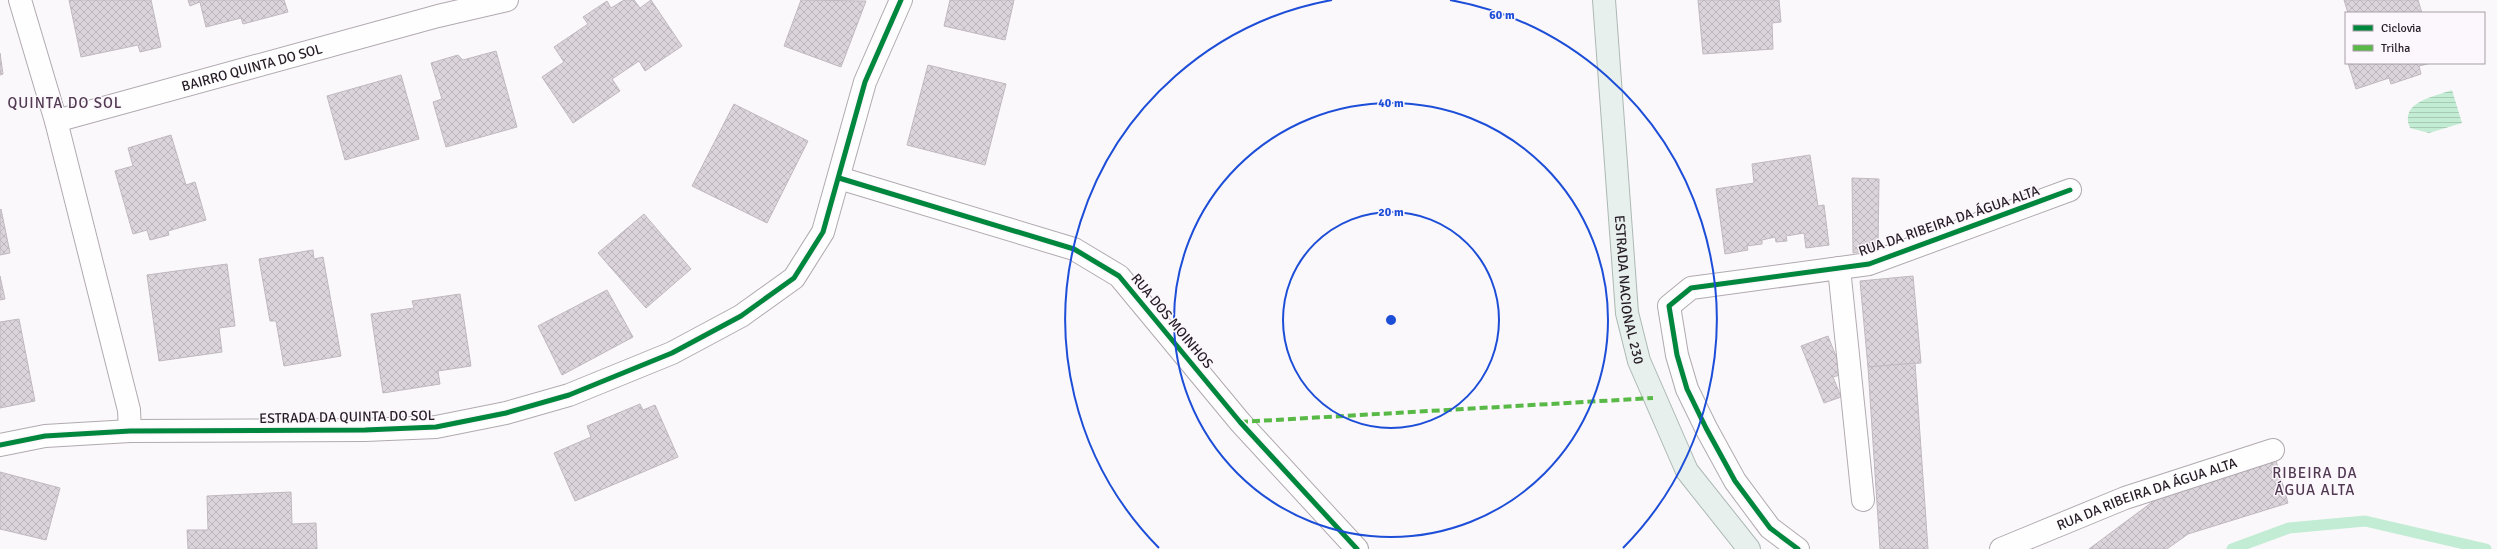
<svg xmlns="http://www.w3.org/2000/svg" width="2497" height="549" font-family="Signika,sans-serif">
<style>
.water{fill:url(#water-rules)}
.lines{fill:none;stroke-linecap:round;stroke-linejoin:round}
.stream{stroke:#c2ecd3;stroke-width:11}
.building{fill:url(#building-cross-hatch);stroke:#c0b9c0}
.minor-casing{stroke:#b1aab1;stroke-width:24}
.primary-casing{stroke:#acb9b4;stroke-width:24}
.minor{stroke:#fefefe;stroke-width:22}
.primary{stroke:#e8f0ed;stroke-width:22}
.quiet{stroke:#58b947;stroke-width:4;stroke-dasharray:8 4;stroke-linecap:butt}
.cycleway-casing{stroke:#fcf7fc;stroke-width:8}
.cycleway{stroke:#00873e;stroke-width:5}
.ring{fill:none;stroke:#1d4ed8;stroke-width:2}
.labels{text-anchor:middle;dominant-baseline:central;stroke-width:3;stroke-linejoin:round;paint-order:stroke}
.street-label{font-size:14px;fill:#261c26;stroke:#fcf7fc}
.neighbourhood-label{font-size:15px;letter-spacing:1px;fill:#513a52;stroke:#fcf7fc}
.centre{fill:#1d4ed8;stroke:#fcf7fc;stroke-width:2}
.ring-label{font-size:12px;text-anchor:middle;font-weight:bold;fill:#1d4ed8;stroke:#fcf7fc;stroke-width:3;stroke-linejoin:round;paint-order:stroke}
</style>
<defs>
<pattern id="water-rules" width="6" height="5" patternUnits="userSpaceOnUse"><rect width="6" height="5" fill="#c2ecd3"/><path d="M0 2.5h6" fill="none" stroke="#a7cab5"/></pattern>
<pattern id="building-cross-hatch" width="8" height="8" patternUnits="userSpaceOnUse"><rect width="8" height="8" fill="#dbd4db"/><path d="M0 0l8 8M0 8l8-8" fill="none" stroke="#bcb5bc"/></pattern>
</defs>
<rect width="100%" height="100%" fill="#fbf8fb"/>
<!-- water -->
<path class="water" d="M2452,90L2462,123L2429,133L2410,128C2399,102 2433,97 2452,90Z"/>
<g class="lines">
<!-- stream -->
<polyline class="stream" points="2232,549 2289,528 2365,521 2486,549"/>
</g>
<!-- building -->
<g class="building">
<polygon points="69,0 151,0 161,47 140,52 138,45 81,57"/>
<polygon points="188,0 284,0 288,12 243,24 241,18 206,27 200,2 190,6"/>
<polygon points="624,0 634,0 640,8 651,0 682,46 645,71 639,61 612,79 620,91 573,123 542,77 564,62 554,47 588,24 583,17 607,1 611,8"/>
<polygon points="801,0 866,1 841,67 784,46"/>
<polygon points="950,0 1014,0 1005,40 944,26"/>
<polygon points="1698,0 1779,0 1781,22 1772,23 1773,49 1703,54"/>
<polygon points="2344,0 2418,0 2422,13 2348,13"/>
<polygon points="496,51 517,127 446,147 433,102 442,99 431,63 458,55 463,60"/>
<polygon points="0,53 3,74 0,75"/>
<polygon points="2348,63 2431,63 2419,66 2421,74 2391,84 2389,78 2356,89"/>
<polygon points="928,65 1006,84 985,165 907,145"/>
<polygon points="401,75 419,139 345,160 327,96"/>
<polygon points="734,104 808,141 767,223 692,186"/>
<polygon points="171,135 186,185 195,182 206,220 168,231 169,235 150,240 147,230 133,234 115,171 133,166 128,148"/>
<polygon points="1810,155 1818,206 1824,205 1829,245 1806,248 1804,233 1786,236 1787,241 1776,242 1775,237 1762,240 1762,244 1747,246 1748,250 1725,254 1716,189 1754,183 1752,164"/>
<polygon points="1852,178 1879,179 1878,248 1853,253"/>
<polygon points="1,209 10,253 0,255 0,210"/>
<polygon points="644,214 691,269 646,308 598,253"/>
<polygon points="313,250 314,259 323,257 341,356 284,366 276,321 270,321 259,259"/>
<polygon points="227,264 235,326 219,328 222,352 159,361 147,275"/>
<polygon points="0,276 5,299 0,300"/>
<polygon points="1913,276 1921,363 1868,367 1860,281"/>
<polygon points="607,290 633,337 562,375 538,326"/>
<polygon points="460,294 471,366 438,371 440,384 383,393 371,314 414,308 412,301"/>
<polygon points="19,319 35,401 0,408 0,322"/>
<polygon points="1828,336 1843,374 1833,377 1841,397 1824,403 1801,346"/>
<polygon points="1915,363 1928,549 1880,549 1868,367"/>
<polygon points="640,404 643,410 655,405 678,457 575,501 554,453 591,437 587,426"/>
<polygon points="2275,457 2288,503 2188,534 2167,549 2089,549 2163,494"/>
<polygon points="0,472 60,488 46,540 0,529"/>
<polygon points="291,492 292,524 316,523 317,549 188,549 187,530 208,530 207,496"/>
</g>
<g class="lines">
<!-- minor casing -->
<g class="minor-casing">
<g id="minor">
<polyline points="20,0 56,121 129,410 130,431"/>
<path id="s1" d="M56,121L438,16L507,0"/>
<polyline points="839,178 1074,249 1119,276 1240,422 1357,549"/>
<polyline points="1839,268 1863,500"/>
<polyline points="0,445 45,436 130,431 365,430 436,427 506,413 569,395 672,353 741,316 794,278 823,232 865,82 901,0"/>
<polyline points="1798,549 1770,528 1735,481 1706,428 1687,389 1677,355 1669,306 1691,288 1869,264 2070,190"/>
<path id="s2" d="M2001,549L2125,498L2273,450"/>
</g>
</g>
<!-- primary casing -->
<g class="primary-casing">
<g id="primary">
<path id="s3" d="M1604,0L1627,313L1639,361L1687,471L1749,549"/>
</g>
</g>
<!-- minor -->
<use href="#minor" class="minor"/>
<!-- primary -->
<use href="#primary" class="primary"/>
<!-- quiet -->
<polyline class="quiet" points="1240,422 1653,398"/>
<!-- cycleway casing -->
<g class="cycleway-casing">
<g id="cycleway">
<polyline points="839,178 1074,249 1119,276 1240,422 1357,549"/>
<polyline points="0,445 45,436 130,431 365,430 436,427 506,413 569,395 672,353 741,316 794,278 823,232 865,82 901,0"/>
<polyline points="1798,549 1770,528 1735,481 1706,428 1687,389 1677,355 1669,306 1691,288 1869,264 2070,190"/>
</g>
</g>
<!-- cycleway -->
<use href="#cycleway" class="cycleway"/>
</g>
<!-- distance rings -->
<g class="ring">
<circle cx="1391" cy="320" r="108"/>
<circle cx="1391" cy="320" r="217"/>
<path d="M1159 548A325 325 0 0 1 1332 0M1450 0A325 325 0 0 1 1623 548"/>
</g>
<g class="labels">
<!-- street labels -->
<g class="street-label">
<text stroke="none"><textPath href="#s1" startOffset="203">BAIRRO QUINTA DO SOL</textPath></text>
<text transform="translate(1949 221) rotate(-19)">RUA DA RIBEIRA DA ÁGUA ALTA</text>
<text stroke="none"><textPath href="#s3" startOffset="291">ESTRADA NACIONAL 230</textPath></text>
<text transform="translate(1172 321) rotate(50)">RUA DOS MOINHOS</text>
<text transform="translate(347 417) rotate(-1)">ESTRADA DA QUINTA DO SOL</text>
<text stroke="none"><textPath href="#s2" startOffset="156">RUA DA RIBEIRA DA ÁGUA ALTA</textPath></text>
</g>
<!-- neighbourhood labels -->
<g class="neighbourhood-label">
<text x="65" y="103">QUINTA DO SOL</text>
<text x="2315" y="473">RIBEIRA DA<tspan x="2315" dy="17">ÁGUA ALTA</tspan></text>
</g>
</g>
<circle cx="1391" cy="320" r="6" class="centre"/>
<g class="ring-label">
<text x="1502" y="19">60 m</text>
<text x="1391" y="107">40 m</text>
<text x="1391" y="216">20 m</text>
</g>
<!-- legend -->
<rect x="2345" y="12" width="140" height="52" fill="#fcf7fc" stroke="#a69fa6"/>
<rect x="2353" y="25" width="20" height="6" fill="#00873e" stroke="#a69fa6"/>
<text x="2381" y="32" font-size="12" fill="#261c26">Ciclovia</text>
<rect x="2353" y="45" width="20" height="6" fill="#58b947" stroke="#a69fa6"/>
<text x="2381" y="52" font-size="12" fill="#261c26">Trilha</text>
</svg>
